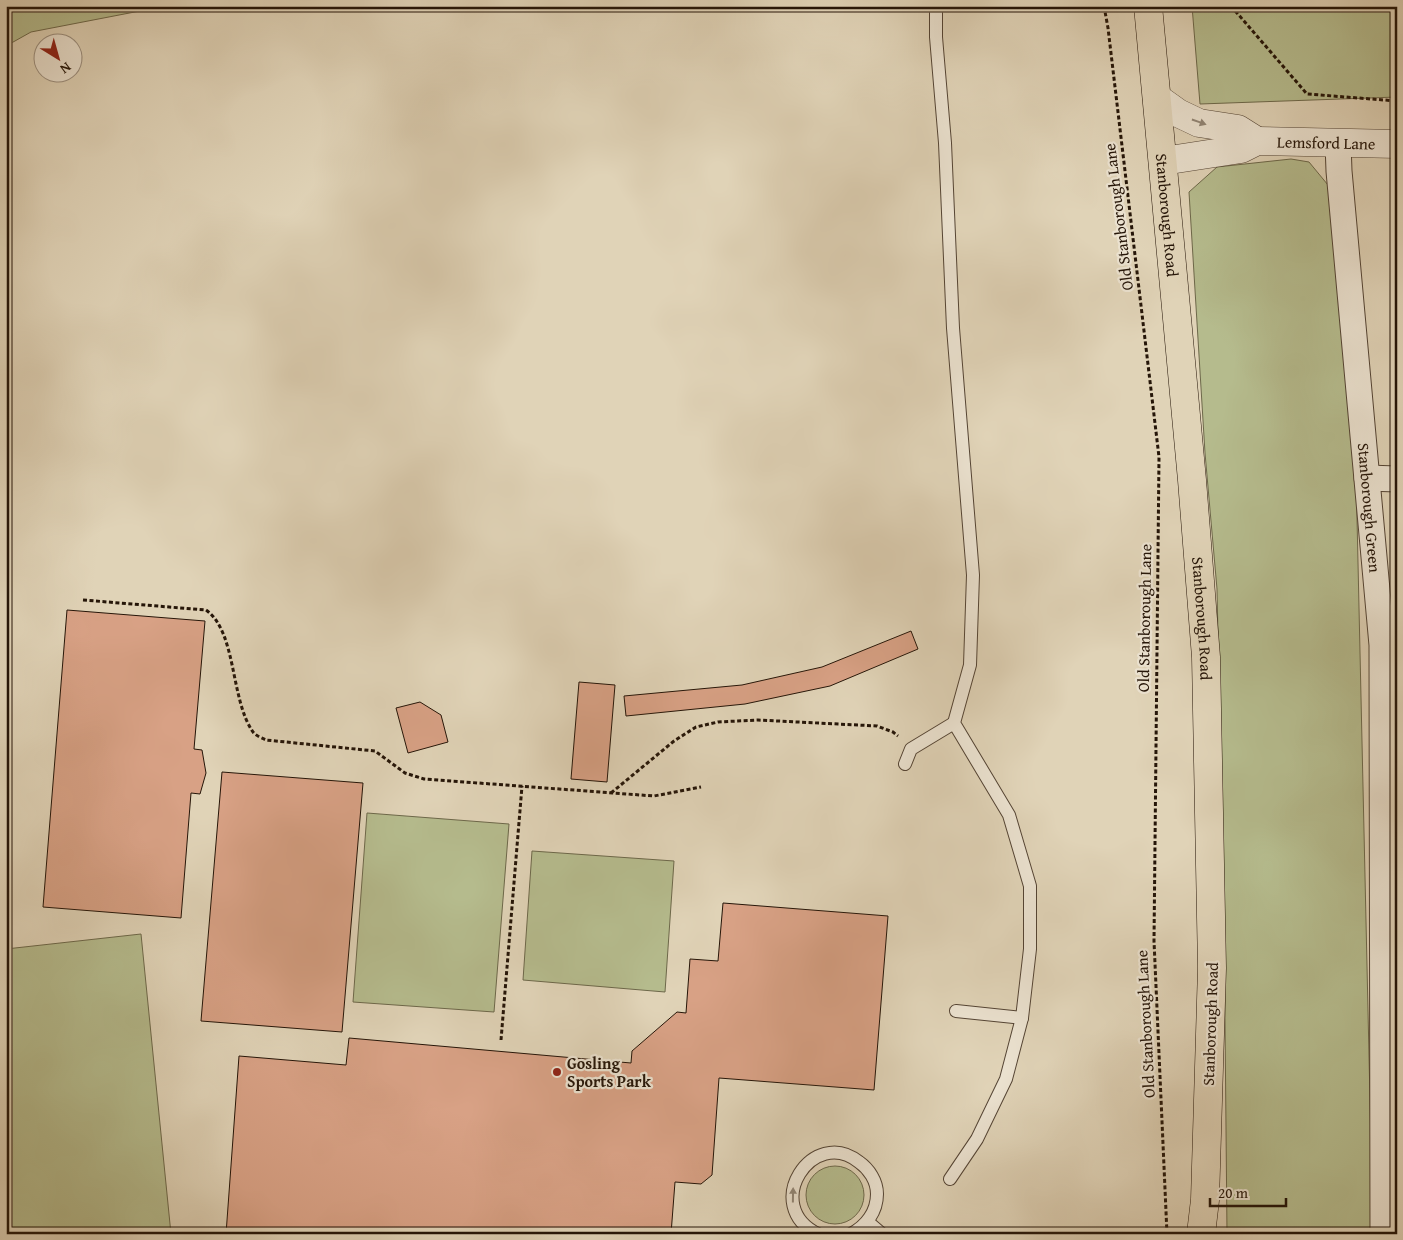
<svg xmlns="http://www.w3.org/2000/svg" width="1403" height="1240" font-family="'Gentium Book Plus',serif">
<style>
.green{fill:#b5bb8d;stroke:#6d684a}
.building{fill:#d8a185;stroke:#251508}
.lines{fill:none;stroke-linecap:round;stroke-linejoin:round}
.service-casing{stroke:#544434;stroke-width:14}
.minor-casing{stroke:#544434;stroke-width:27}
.tertiary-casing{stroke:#544434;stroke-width:29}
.primary-casing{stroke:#251508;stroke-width:29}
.path{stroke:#251508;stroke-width:3;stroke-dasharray:4 2.5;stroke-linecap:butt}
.service{stroke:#ebe2d0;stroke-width:12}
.minor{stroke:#ebe2d0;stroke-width:25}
.tertiary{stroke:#ebe2d0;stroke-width:28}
.primary{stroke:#e0d3b7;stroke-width:28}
.oneway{fill:#928676}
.poi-dot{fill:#8f2418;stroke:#ebe2d0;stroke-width:2}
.labels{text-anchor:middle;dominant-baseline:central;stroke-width:4.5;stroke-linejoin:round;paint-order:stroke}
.street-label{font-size:16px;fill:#251508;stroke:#ebe2d0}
.poi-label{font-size:16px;font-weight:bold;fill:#251508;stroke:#ebe2d0;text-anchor:start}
</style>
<rect width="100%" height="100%" fill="#e0d3b7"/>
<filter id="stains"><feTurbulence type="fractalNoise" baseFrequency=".004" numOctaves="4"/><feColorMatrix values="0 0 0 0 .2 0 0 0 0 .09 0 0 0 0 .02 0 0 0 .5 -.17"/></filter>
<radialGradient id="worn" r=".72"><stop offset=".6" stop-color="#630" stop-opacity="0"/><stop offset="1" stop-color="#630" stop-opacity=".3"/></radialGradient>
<!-- green -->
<g class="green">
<polygon points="6,6 318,6 145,10 31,32 6,46"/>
<polygon points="1192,6 1397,6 1397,97 1200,104"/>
<polygon points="1291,159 1309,162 1328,185 1356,473 1373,1234 1227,1234 1224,914 1217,589 1205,453 1189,192 1217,167"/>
<polygon points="367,813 509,824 494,1012 353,1002"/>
<polygon points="532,851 674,861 665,992 523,980"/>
<polygon points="141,934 171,1234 6,1234 6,949"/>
<circle cx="835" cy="1195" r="29"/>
</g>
<!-- building -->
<g class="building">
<polygon points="67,610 205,621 194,749 202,750 206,773 200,794 191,793 181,918 43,907"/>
<polygon points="911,631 918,649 830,686 745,704 626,716 624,696 742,685 822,667"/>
<polygon points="579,682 615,685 607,782 571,779"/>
<polygon points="420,702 441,715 448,742 408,753 396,708"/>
<polygon points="222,772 363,783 342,1032 201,1021"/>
<polygon points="723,903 888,916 874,1090 719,1078 712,1175 701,1184 675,1182 671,1234 226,1234 239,1056 346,1065 349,1038 631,1063 632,1051 677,1012 686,1013 690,959 718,961"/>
</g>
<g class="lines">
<!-- service casing -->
<g class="service-casing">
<g id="service">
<polyline points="936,6 936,37 945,143 953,328 973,575 970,665 954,723 1009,815 1030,886 1030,949 1022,1018 1006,1079 977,1139 950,1179"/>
<polyline points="905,764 911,749 954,723"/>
<polyline points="956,1011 1022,1018"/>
<polyline points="868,1222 882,1234"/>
<path d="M818,1234C760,1206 813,1125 859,1162C869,1169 877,1181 877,1194C877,1212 866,1226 851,1234"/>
</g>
</g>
<!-- minor casing -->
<g class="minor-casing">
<g id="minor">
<path id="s1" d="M1338,143L1339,171L1382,645L1383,1234"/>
<polyline points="1367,478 1397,479"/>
</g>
</g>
<!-- tertiary casing -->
<g class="tertiary-casing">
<g id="tertiary">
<polyline points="1157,98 1178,113 1199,123 1238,129 1257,141"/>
<path id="s2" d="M1163,161L1241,149L1257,141L1397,144"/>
</g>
</g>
<!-- primary casing -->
<g class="primary-casing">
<g id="primary">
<path id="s3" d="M1148,6L1192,480L1206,657L1212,968L1205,1200L1201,1234"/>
</g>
</g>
<!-- path -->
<g class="path">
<polyline points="1104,6 1108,28 1159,457 1154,941 1167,1234"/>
<polyline points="1231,6 1307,94 1397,101"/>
<path d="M83,600L206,610C237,632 230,699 253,732C256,736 262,738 266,740L375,751L405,773L424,779L654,796L701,787"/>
<polyline points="611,793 674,741 696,727 718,722 758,720 877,726 893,732 898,736"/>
<polyline points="501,1040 522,786"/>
</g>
<!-- service -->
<use href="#service" class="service"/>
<!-- minor -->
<use href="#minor" class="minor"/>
<!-- tertiary -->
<use href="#tertiary" class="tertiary"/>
<!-- primary -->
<use href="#primary" class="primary"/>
</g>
<!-- one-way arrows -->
<defs><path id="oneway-solid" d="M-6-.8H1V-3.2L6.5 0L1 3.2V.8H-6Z" transform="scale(1.25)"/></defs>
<g class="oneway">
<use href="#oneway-solid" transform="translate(1199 122) rotate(19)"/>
<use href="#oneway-solid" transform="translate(793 1195) rotate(-89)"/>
</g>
<!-- markers -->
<circle class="poi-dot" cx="557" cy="1072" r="5"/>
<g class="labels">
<!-- street labels -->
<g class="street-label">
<text stroke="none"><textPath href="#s2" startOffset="166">Lemsford Lane</textPath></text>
<text stroke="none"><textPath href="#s3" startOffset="210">Stanborough Road</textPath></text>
<text transform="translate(1118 217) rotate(-97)">Old Stanborough Lane</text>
<text stroke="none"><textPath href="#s1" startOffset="366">Stanborough Green</textPath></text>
<text transform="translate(1144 618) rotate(-89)">Old Stanborough Lane</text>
<text stroke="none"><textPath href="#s3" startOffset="615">Stanborough Road</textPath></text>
<text transform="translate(1145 1024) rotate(-93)">Old Stanborough Lane</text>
<text transform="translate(1210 1024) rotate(-88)">Stanborough Road</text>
</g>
<!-- poi labels -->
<g class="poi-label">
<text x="567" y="1063">Gosling<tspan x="567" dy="18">Sports Park</tspan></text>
</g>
</g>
<!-- margin -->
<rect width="1403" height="1240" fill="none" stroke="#e0d3b7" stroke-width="25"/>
<rect x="8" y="8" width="1388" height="1225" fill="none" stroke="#251508" stroke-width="2.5"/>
<rect x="12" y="12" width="1378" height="1215" fill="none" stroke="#251508"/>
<!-- north arrow -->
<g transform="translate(58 58) rotate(143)"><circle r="24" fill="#ebe2d0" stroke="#9c9080"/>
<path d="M0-4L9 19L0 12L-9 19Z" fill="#8f2418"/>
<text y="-8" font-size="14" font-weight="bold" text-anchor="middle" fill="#251508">N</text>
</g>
<!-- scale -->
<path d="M1210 1198v8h76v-8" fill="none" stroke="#251508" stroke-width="2.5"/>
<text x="1218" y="1198" font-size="15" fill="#251508" stroke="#ebe2d0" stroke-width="4" paint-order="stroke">20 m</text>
<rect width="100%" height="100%" filter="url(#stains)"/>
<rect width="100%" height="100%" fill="url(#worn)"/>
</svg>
